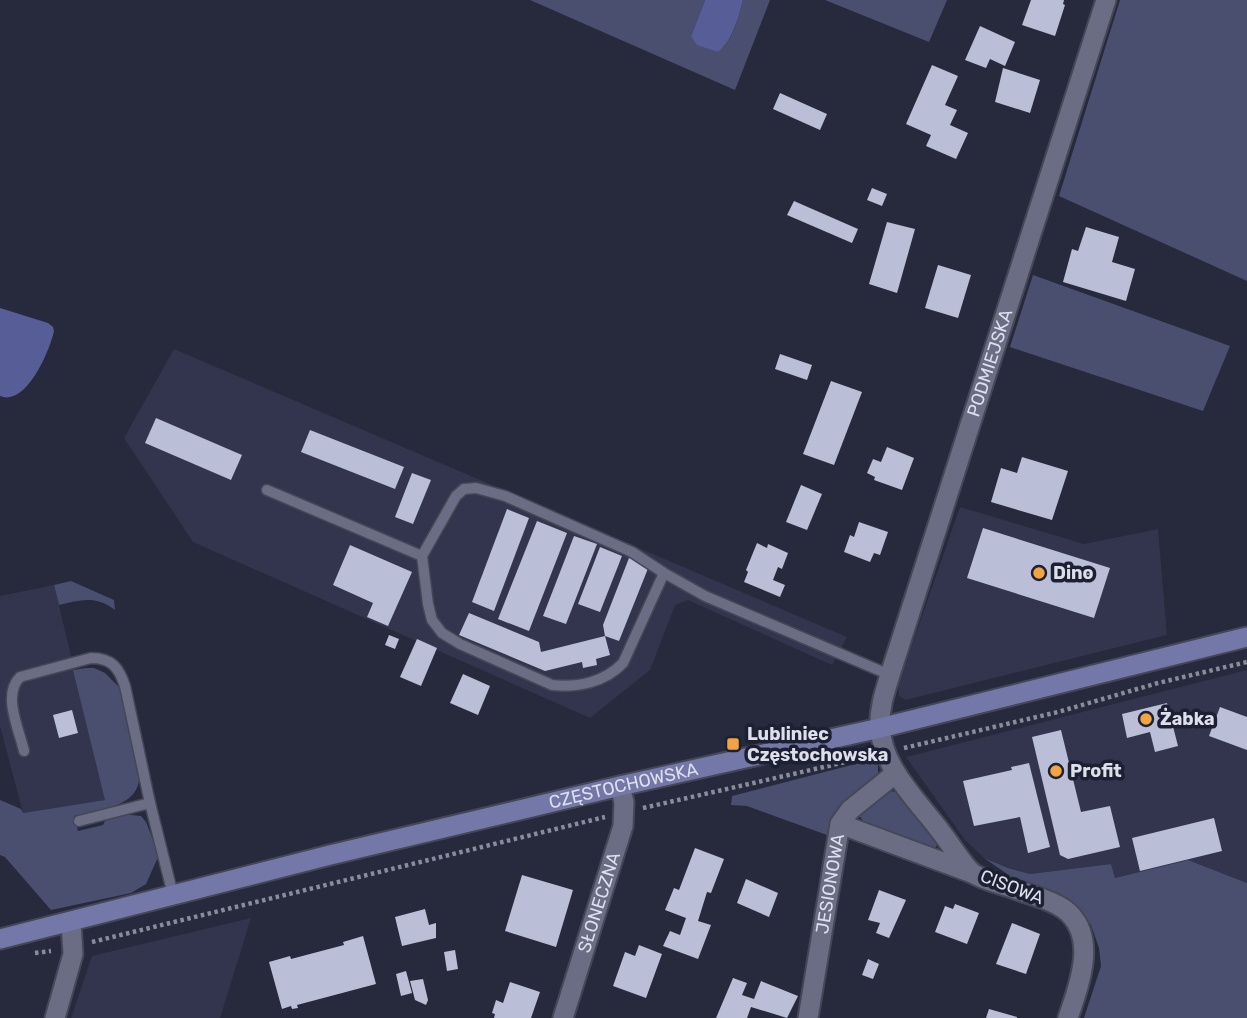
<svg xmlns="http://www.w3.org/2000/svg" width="1247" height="1018" font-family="Rubik,sans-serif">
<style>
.built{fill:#32354d}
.green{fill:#4a4f70}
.water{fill:#575d96}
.building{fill:#babed7}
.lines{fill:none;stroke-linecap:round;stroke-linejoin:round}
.service-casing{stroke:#454757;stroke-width:13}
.minor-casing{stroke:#454757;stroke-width:23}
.secondary-casing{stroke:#454757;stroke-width:23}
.path{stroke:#8a8c9c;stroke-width:4.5;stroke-dasharray:3.5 3.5;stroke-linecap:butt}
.service{stroke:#6a6d83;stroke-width:10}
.minor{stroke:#6a6d83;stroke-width:19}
.secondary{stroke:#7478a8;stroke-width:19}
.poi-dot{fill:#f3a442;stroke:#1d2032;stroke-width:2.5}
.labels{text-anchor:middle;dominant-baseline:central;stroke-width:7;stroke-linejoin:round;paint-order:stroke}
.street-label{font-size:18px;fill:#dddfec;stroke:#1d2032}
.poi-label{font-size:18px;font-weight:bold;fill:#dddfec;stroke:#1d2032;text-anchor:start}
</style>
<rect width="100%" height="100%" fill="#27293c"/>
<!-- built -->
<g class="built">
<polygon points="174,349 847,637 832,665 688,600 675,605 650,670 590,718 193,542 124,438"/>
<polygon points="960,507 1084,544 1158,529 1167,635 906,700 899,696 898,685"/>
<polygon points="54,585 106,800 23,813 0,726 0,596"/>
<polygon points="1247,670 1247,883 1188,860 1115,878 1111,864 1030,874 1008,868 984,858 965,840 906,757"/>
<polygon points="251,918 220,1018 71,1018 92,956"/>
</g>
<!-- green -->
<g class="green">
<path d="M530,0H705L691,36L718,52C732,43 739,16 743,0H770L735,90Z"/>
<polygon points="825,0 947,0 929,42"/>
<polygon points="1120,0 1247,0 1247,281 1059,196"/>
<polygon points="1033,275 1230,346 1203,411 1010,347"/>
<path d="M71,581L114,600L115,610C96,595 80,600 59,605L54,585Z"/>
<path d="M86,668H94L105,673L119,687L139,780C136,808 97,810 74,816L78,831L103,825L106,819L122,814L141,816L146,822L159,855L146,884L131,893L51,910L5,857L0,855V800L21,809L23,813L105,800L73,670Z"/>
<polygon points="871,760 878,763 878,774 838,807 827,835 747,806 731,805 732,796"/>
<polygon points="888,791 898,792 938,843 935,848 863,821 859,815"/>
<polygon points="984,858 1008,868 1030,874 1111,864 1115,878 1188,860 1247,883 1247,1018 1084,1018 1101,966 1099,948 1091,925 1071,902 1060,894 1010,876"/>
</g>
<!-- water -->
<g class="water">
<path d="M705,0H743C739,16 732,42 718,52L697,45L691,36Z"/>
<path d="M0,308L48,323L53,327L54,331C50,350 26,407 0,396Z"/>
</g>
<!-- building -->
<g class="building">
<polygon points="1031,0 1064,0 1063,4 1065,5 1055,36 1022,25"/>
<polygon points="980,26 1015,42 1005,66 990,59 986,68 965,60"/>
<polygon points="932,65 958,76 945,105 957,110 950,125 968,133 956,159 926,146 931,135 906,124"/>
<polygon points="1003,68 1040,80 1030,113 995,102"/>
<polygon points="780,93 827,114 820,130 773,109"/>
<polygon points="872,188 887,194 882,206 867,200"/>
<polygon points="794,201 858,229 852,243 787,215"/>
<polygon points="887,222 915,229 897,293 869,284"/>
<polygon points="1086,227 1119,237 1112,262 1135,269 1126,301 1063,282 1072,249 1078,251"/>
<polygon points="938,265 971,275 958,318 925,308"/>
<polygon points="780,354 812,365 807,380 775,369"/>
<polygon points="831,381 862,392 834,465 803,454"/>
<polygon points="156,418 242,455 231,480 145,443"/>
<polygon points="310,430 404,467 395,489 301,452"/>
<polygon points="887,447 914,458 902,490 874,480 875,477 867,473 873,459 881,462"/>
<polygon points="1022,457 1068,471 1052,520 991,502 1001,468 1017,473"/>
<polygon points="412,473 431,480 413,524 395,517"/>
<polygon points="801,485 822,494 807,530 786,522"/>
<polygon points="507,509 529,518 494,611 472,602"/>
<polygon points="537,521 567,533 529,631 498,619"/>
<polygon points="859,522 888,532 880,555 874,553 870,562 844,552 850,535 854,537"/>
<polygon points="983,528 1110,568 1094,618 967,578"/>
<polygon points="574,536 597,544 566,624 543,616"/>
<polygon points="757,543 767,548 768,544 788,553 782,569 778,567 773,580 785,585 780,597 744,582 748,572 746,570"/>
<polygon points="350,545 412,572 388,626 367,617 373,603 333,585"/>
<polygon points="600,547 622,556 600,612 578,604"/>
<polygon points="629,558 649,566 619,641 605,636 603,625"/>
<polygon points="469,613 539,642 541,652 605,636 610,655 596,659 597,665 583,668 582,662 545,671 459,635"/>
<polygon points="389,635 399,639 395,649 385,645"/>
<polygon points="417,639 437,648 421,686 400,677"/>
<polygon points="463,674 490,686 478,715 450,703"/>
<polygon points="1167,703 1178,746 1155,752 1150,732 1127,738 1122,714"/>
<polygon points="1220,707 1247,717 1247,750 1209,736"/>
<polygon points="72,710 78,733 59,738 53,715"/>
<polygon points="1061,730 1081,812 1110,806 1120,847 1068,859 1060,855 1032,737"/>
<polygon points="1029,763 1050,847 1028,853 1020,817 974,826 963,781 1012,770 1011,767"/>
<polygon points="1214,818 1222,851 1140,871 1132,838"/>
<polygon points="695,848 724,859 711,893 707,892 698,921 711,925 698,959 663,946 670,931 680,935 686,918 665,910 674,888 679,890"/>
<polygon points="522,875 573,890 556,947 505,931"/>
<polygon points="746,879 778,893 769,917 737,903"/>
<polygon points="879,890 906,900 889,938 876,933 880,923 868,920"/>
<polygon points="955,904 979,913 967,944 935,932 945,906 953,909"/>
<polygon points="425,909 429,925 436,923 436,938 402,946 395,917"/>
<polygon points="1012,923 1040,934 1026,974 996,964"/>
<polygon points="363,936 376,984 297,1005 298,1008 292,1009 291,1006 282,1009 269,962 290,956 291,959 344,945 343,942"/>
<polygon points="639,945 662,954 646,998 613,986 625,952 635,956"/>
<polygon points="455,950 458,969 447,971 444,952"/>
<polygon points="868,959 879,964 873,979 862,975"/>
<polygon points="406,971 412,993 401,996 396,974"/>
<polygon points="733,978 747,983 742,995 754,999 761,981 798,996 787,1018 751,1007 747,1018 716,1018"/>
<polygon points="423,979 428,1000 426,1005 415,1000 410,981"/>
<polygon points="510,982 540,992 531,1018 494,1018 495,1014 492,1013 496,1000 503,1003"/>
<polygon points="989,1009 1017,1017 1017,1018 986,1018"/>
</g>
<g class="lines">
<!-- service casing -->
<g class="service-casing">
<g id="service">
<polyline points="267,490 422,556"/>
<path d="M664,573L632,552L505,496L476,488L464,489L456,496L422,556L428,604L432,620L442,633L460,644L552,685C578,688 605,682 623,663L664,573L705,596L890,675"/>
<path d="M24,751C19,729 2,695 20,677L91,658C112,658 119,668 125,686L150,803L173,895"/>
<polyline points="79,821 150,803"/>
</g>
</g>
<!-- minor casing -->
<g class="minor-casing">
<g id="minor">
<polyline points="840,824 972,873"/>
<polyline points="55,1018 73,954 71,922"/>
<path id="s1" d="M563,1018L623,826L624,802L620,786"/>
<path id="s2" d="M808,1018L840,824L850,810L896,773"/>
<path id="s3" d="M1068,1018C1079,985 1099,935 1064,909C1050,899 1030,895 1015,889C1002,884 985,881 974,874C964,867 950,843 941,832C918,801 882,768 880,727C879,709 885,691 890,675L1106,0"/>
</g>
</g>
<!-- secondary casing -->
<g class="secondary-casing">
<g id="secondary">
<path id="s4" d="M0,939L330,855L620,786L880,728L1247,637"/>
</g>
</g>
<!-- path -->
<g class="path">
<polyline points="904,748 1058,712 1158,683 1247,662"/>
<polyline points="643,808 868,757"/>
<polyline points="92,942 605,817"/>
<polyline points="35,953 51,951"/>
</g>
<!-- service -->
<use href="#service" class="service"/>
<!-- minor -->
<use href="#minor" class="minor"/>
<!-- secondary -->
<use href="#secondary" class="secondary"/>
</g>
<!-- markers -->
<g class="poi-dot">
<circle cx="1039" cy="573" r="7"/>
<circle cx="1146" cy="719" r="7"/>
<rect x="726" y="737" width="14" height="14" rx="3.5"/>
<circle cx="1056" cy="771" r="7"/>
</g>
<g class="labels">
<!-- street labels -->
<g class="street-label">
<text stroke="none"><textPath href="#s3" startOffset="772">PODMIEJSKA</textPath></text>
<text stroke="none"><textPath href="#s4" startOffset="642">CZĘSTOCHOWSKA</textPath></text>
<text stroke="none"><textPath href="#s2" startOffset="136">JESIONOWA</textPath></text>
<text transform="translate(1012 887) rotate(21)">CISOWA</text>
<text stroke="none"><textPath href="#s1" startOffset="121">SŁONECZNA</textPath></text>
</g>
<!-- poi labels -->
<g class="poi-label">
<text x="1053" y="573">Dino</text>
<text x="1160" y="719">Żabka</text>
<text x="747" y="734">Lubliniec<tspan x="747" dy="21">Częstochowska</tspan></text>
<text x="1070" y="771">Profit</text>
</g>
</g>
</svg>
